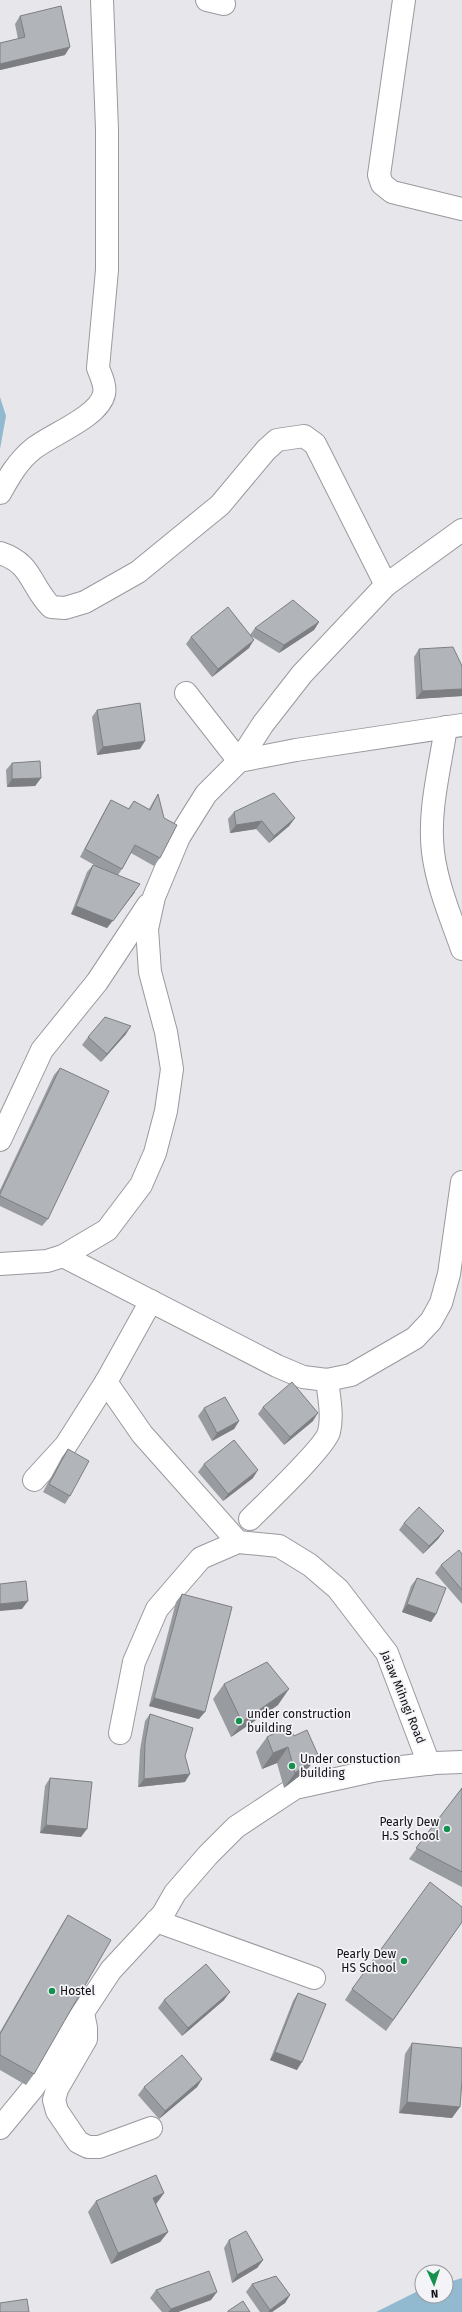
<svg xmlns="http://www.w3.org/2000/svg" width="462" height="2312" font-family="'Fira Sans',sans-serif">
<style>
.water{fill:#91bad1}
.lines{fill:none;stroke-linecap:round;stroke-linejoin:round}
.minor-casing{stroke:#99999e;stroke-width:24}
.minor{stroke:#fff;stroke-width:22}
.wall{fill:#989b9f}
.shaded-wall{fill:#7c7e82}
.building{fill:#b1b4b9;stroke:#7c7e82}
.poi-dot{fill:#16914d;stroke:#f3f3f8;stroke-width:1.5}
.labels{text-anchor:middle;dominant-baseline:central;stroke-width:3.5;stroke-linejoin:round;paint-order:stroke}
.street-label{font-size:12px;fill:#111113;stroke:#f3f3f8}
.poi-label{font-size:12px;fill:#111113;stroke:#f3f3f8;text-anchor:start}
</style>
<rect width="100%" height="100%" fill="#e6e6eb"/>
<!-- water -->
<g class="water">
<polygon points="0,397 6,416 0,449"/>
<polygon points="462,2278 462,2312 376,2312 422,2289 422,2296 446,2296 446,2283"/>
</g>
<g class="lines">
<!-- minor casing -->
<g class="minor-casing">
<g id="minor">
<polyline points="207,0 224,4"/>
<polyline points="404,0 379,175 382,184 392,192 462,209"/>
<path d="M0,493C9,477 18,461 33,449C50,435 99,417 104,394C106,386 101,376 98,368L107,270V129L102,0"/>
<path d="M0,553C33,564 29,584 51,607L65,608L85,602L138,572L220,505L266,450L277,440L304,436L315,444L386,585"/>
<polyline points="186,693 239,761 263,724 302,674 386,585 462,530"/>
<path d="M446,727C440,768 428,811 433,852C437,885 451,918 462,949"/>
<polyline points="0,1140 42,1050 97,982 148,905"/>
<polyline points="63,1256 277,1366 303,1377 327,1380 351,1375 415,1338 431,1321 441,1303 449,1274 462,1182"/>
<polyline points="0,1264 47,1261 63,1256 107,1230 141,1185 155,1153 166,1111 172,1069 166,1032 150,972 147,929 154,897 179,837 206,794 239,761 296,750 462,725"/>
<polyline points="106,1382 151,1301"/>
<polyline points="34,1480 66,1445 106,1382 142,1434 238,1542"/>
<path d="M250,1519C264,1505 325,1447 329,1432C333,1416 329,1397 327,1380"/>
<polyline points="120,1733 134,1662 157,1609 201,1558 238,1542 279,1546 310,1565 338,1589 387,1653 429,1764"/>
<polyline points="156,1921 314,1978"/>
<polyline points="83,2013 86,2028 86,2039 57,2089 54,2100 57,2111 78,2142 88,2147 99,2147 151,2128"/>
<polyline points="0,2128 33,2088 111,1970 163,1914 175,1893 208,1855 236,1827 295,1788 377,1770 435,1763 462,1762"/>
</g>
</g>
<!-- minor -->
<use href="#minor" class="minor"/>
</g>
<!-- wall -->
<g class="wall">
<polygon points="20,16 65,55 0,70 0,43 18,39 15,24"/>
<polygon points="319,622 314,630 279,653 251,636 249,648 212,677 186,644 191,637 250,635 255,628"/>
<polygon points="419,649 462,666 462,696 416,699 414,657"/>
<polygon points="97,710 140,749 97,755 92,717"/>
<polygon points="12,763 41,778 35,786 7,787 6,770"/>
<polygon points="158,794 160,858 154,866 131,853 122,869 118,875 135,892 107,928 71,914 87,872 93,865 98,867 80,857 106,808 111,800 128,809 134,801 149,809 153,802"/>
<polygon points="234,812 295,818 289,826 269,843 256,829 230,833 228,819"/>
<polygon points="126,1034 101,1062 82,1045 88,1037"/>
<polygon points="60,1068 48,1219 42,1226 0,1206 0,1190 54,1075"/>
<polygon points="263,1407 313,1421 284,1445 258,1414"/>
<polygon points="204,1408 239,1421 234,1429 212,1441 198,1416"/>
<polygon points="68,1449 70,1496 65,1504 43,1492 62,1457"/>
<polygon points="204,1464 253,1478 223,1501 198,1472"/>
<polygon points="404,1523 444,1531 438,1539 423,1554 399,1530"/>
<polygon points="462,1554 462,1604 435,1573 441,1565"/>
<polygon points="417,1578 436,1614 431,1622 402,1612 411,1586"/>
<polygon points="182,1594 199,1719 149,1706 176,1602"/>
<polygon points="224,1684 278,1705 231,1737 213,1699"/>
<polygon points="150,1714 185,1756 185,1782 138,1787 140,1750 145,1721"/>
<polygon points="289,1726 307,1770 284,1788 277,1763 262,1769 256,1752 267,1737"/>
<polygon points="50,1778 81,1837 40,1833 45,1786"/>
<polygon points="462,1788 462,1887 409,1859"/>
<polygon points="68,1915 34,2074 26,2085 0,2070 0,2032 61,1926"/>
<polygon points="462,1922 386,2031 345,2000 352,1989"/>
<polygon points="298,1993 297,2070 270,2060 293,2001"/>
<polygon points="164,2000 224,2000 182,2036 158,2008"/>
<polygon points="412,2043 452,2118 399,2113 405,2054"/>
<polygon points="202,2079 197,2087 159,2119 138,2095 144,2087"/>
<polygon points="164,2193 156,2204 168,2232 160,2242 111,2264 88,2212 96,2201"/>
<polygon points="229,2240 263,2260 257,2268 232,2283 224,2248"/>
<polygon points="252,2284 290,2295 285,2303 272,2312 260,2312 246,2292"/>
<polygon points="156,2290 211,2300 178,2312 162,2312 150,2298"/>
</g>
<!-- shaded-wall -->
<g class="shaded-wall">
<polygon points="70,47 65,55 0,70 0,64"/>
<polygon points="319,622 314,630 279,653 284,645"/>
<polygon points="254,640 249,648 212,677 218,669"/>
<polygon points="462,689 462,696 416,699 422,691"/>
<polygon points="145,741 140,749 97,755 103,747"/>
<polygon points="41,778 35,786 7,787 12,779"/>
<polygon points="295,818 289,826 269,843 274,836"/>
<polygon points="262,821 256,829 230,833 236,825"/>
<polygon points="135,892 107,928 71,914 76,906"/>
<polygon points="131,1026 126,1034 101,1062 107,1054"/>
<polygon points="318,1413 313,1421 284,1445 290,1437"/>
<polygon points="239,1421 234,1429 212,1441 217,1433"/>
<polygon points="258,1470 253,1478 223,1501 228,1494"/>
<polygon points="444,1531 438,1539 423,1554 429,1546"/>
<polygon points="28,1601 22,1609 0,1611 0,1604"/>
<polygon points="407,1604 436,1614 431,1622 402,1612"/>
<polygon points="289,1689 278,1705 231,1737 242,1722"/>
<polygon points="154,1698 205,1712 199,1719 149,1706"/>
<polygon points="288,1747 277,1763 262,1769 273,1753"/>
<polygon points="318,1755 307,1770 284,1788 295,1773"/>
<polygon points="190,1774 185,1782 138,1787 144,1779"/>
<polygon points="46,1825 87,1829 81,1837 40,1833"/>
<polygon points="230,1992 224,2000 182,2036 188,2028"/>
<polygon points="275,2052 302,2062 297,2070 270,2060"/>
<polygon points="202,2079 197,2087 159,2119 165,2111"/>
<polygon points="407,2102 460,2107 452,2118 399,2113"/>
<polygon points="164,2193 156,2204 145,2209 153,2198"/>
<polygon points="168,2232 160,2242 111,2264 118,2253"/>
<polygon points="263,2260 257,2268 232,2283 237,2275"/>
<polygon points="217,2292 211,2300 178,2312 168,2312 171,2309"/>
<polygon points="290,2295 285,2303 272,2312 268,2312 270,2310"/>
</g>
<!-- building -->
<g class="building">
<polygon points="61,6 70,47 0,64 0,43 25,37 20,16"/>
<polygon points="293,600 319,622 284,645 255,628"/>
<polygon points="228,607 254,640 218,669 191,637"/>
<polygon points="453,647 462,666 462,689 422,691 419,649"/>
<polygon points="140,703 145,741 103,747 97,710"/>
<polygon points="40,761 41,778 12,779 12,763"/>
<polygon points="274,793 295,818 274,836 262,821 236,825 234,812"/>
<polygon points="158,794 164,818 177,825 160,858 135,845 122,869 85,849 111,800 129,809 134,801 150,810"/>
<polygon points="93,865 140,884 113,921 76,906"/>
<polygon points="105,1017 131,1026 107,1054 88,1037"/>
<polygon points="60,1068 109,1091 48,1219 0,1196 0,1194"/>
<polygon points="292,1382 318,1413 290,1437 263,1407"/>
<polygon points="225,1397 239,1421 217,1433 204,1408"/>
<polygon points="234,1440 258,1470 228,1494 204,1464"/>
<polygon points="68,1449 89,1461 70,1496 49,1484"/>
<polygon points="419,1507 444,1531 429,1546 404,1523"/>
<polygon points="459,1550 462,1554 462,1590 441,1565"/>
<polygon points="417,1578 446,1588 436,1614 407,1604"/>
<polygon points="26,1581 28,1601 0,1604 0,1584"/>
<polygon points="182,1594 232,1607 205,1712 154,1698"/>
<polygon points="267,1662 289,1689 242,1722 224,1684"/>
<polygon points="150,1714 193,1728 185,1756 190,1774 144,1779 145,1742"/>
<polygon points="289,1726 294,1736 307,1730 318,1755 295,1773 288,1747 273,1753 267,1737"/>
<polygon points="50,1778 92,1782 87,1829 46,1825"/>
<polygon points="462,1788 462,1872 416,1848"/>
<polygon points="430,1882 462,1907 462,1922 393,2020 352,1989"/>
<polygon points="68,1915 111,1940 34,2074 0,2055 0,2034"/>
<polygon points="206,1964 230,1992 188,2028 164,2000"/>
<polygon points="298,1993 326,2004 302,2062 275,2052"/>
<polygon points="412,2043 462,2048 462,2080 460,2107 407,2102"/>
<polygon points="182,2055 202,2079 165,2111 144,2087"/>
<polygon points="156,2175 164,2193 153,2198 168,2232 118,2253 96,2201"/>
<polygon points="246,2231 263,2260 237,2275 229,2240"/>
<polygon points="209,2271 217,2292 171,2309 156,2290"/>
<polygon points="276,2276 290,2295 270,2310 252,2284"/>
<polygon points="27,2299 29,2312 0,2312 0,2303"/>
<polygon points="243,2301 250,2312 228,2312 228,2311"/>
</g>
<!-- markers -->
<g class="poi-dot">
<circle cx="239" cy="1721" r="4"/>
<circle cx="292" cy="1766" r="4"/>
<circle cx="447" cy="1829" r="4"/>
<circle cx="404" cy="1961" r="4"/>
<circle cx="52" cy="1991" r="4"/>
</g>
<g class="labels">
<!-- street labels -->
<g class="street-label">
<text transform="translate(403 1697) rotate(68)">Jaiaw Mihngi Road</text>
</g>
<!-- poi labels -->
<g class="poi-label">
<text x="247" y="1714">under construction<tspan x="247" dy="14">building</tspan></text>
<text x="300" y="1759">Under constuction<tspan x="300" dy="14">building</tspan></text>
<text x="439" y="1822" text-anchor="end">Pearly Dew<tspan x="439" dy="14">H.S School</tspan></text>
<text x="396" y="1954" text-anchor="end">Pearly Dew<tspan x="396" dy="14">HS School</tspan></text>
<text x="60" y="1991">Hostel</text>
</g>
</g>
<!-- north arrow -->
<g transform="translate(434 2284) rotate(177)"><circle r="19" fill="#f3f3f8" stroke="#99999c"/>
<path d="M0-3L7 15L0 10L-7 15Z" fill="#16914d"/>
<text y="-6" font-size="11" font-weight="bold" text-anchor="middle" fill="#111113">N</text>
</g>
</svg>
